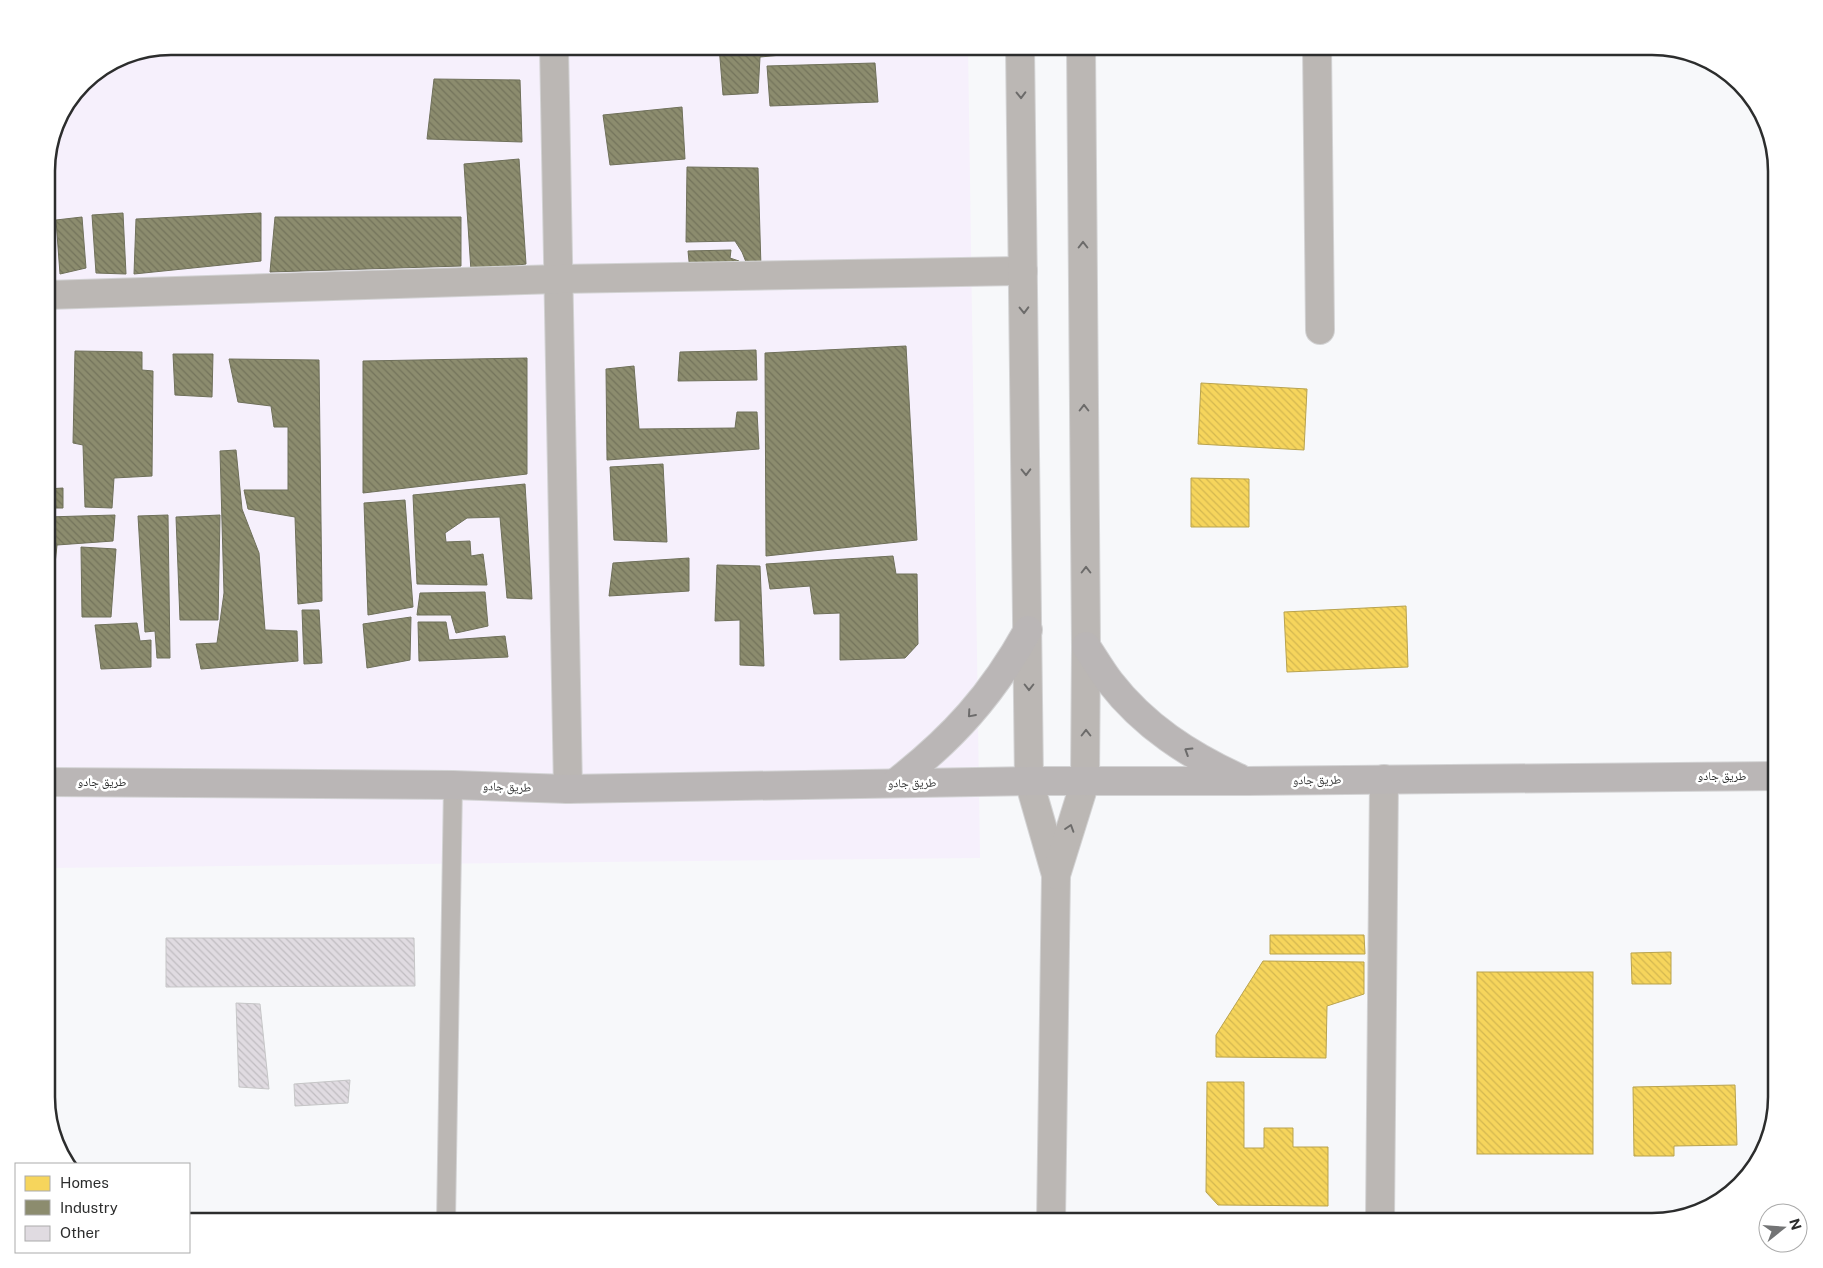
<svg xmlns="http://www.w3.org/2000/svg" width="1823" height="1268" font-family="'Public Sans','Noto Naskh Arabic',sans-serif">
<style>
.industrial{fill:#f6f0fc}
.homes{fill:url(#homes-back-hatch);stroke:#b9a34e}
.industry{fill:url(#industry-back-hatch);stroke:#6f705a}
.building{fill:url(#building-back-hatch);stroke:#c6c6c7}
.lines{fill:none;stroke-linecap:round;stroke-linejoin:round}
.service-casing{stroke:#d3d3d4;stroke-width:20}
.minor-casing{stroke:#d3d3d4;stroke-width:30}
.tertiary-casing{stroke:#d3d3d4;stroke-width:30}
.trunk-casing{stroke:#d3d3d4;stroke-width:30}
.service{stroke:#bbb7b4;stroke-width:18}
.minor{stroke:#bbb7b4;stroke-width:28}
.tertiary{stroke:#bbb7b4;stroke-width:28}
.trunk{stroke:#bab6b6;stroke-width:28}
.oneway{stroke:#6c6b6a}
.oneway2{stroke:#6c6b6b}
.labels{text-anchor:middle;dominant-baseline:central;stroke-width:5;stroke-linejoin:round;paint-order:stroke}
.street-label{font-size:12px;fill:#2c2d2d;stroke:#fff}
.rim{fill:none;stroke:#2c2d2d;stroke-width:2.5}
</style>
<defs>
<pattern id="homes-back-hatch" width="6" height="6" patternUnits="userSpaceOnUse" patternTransform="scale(1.25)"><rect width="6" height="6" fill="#f6d55c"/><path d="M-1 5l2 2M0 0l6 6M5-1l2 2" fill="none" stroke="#d3b750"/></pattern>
<pattern id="industry-back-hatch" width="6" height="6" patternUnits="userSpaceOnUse" patternTransform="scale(1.25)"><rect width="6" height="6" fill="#8c8c6e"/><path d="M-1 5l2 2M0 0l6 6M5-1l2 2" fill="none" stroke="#73735b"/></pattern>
<pattern id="building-back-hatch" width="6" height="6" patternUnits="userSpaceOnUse" patternTransform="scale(1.25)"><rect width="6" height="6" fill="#e0dbe1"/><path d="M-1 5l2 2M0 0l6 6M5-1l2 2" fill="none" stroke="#c0bcc1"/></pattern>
</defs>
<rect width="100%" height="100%" fill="#f7f8fa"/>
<!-- industrial -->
<polygon class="industrial" points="171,46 968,46 980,858 47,868 47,163 56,123 83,83 123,56"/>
<!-- homes -->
<g class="homes">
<polygon points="1201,383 1307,389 1304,450 1198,444"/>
<polygon points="1191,478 1249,479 1249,527 1191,527"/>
<polygon points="1406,606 1408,667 1287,672 1284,612"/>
<polygon points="1270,935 1364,935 1365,954 1270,954"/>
<polygon points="1671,952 1671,984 1632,984 1631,953"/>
<polygon points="1263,961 1364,962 1364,994 1327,1006 1326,1058 1216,1057 1216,1035"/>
<rect x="1477" y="972" width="116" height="182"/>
<polygon points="1207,1082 1244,1082 1244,1148 1264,1148 1264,1128 1293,1128 1293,1147 1328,1147 1328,1206 1218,1205 1206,1192"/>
<polygon points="1735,1085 1737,1145 1674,1146 1674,1156 1634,1156 1633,1087"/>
</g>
<!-- industry -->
<g class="industry">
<polygon points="719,46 792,46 792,54 760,57 758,93 723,95"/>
<polygon points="875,63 878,102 770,106 767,66"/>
<polygon points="434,79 520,80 522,142 427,139"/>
<polygon points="682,107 685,159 610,165 603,115"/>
<polygon points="519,159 526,264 471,271 464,164"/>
<polygon points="687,167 758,168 761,267 748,267 742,252 735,241 686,242"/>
<polygon points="123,213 126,274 96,273 92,215"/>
<polygon points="261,213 261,261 134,274 136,219"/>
<polygon points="82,217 86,268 60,274 56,220"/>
<polygon points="275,217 461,217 461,266 270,272"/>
<polygon points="731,250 730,258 739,261 741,269 690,271 688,251"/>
<polygon points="906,346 917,540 766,556 765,353"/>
<polygon points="756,350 757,380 678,381 680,352"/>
<polygon points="75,351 142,352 142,370 153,371 152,476 114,478 112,508 85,507 83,445 73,443"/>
<polygon points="173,354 213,354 212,397 175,395"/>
<polygon points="527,358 527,474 363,493 363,361"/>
<polygon points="229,359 319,360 322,601 298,604 295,517 248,509 244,490 288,490 288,427 274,427 271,406 238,402"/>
<polygon points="634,366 639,429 735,428 737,412 757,412 759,449 607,460 606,369"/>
<polygon points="236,450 242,509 259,553 265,630 297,631 298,661 201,669 196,644 217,643 224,593 220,451"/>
<polygon points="663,464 667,542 614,540 610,467"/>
<polygon points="525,484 532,599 507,598 500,517 467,518 445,533 446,542 470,541 471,556 483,554 487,585 417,584 413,495"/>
<polygon points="63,488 63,508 47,508 47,489"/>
<polygon points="405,500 413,607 368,615 364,503"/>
<polygon points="115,515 113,541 57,545 53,583 47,583 47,517"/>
<polygon points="168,515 170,658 157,658 155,631 145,632 138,516"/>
<polygon points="220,515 218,620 180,620 176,517"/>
<polygon points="81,547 116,549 111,617 82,617"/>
<polygon points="893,556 896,574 917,574 918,644 905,658 840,660 840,613 814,614 810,586 770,589 766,564"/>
<polygon points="689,558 689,591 609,596 613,563"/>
<polygon points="717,565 760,566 764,666 740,665 740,620 715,621"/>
<polygon points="485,592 488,626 456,633 451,615 417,615 420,593"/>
<polygon points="302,610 319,610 322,663 304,664"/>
<polygon points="411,617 410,660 367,668 363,624"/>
<polygon points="418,622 446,622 449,640 505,636 508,657 419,661"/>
<polygon points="137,623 140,641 151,640 151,667 101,669 95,625"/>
</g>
<!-- building -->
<g class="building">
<polygon points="166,938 414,938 415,986 166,987"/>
<polygon points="47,944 51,944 52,991 47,991"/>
<polygon points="236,1003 260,1004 269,1089 239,1087"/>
<polygon points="350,1080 348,1103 295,1106 294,1084"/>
</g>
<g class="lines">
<!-- service casing -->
<g class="service-casing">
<polyline id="service" points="446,1222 453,785"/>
</g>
<!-- minor casing -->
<g class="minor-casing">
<g id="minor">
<polyline points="554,46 568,789"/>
<polyline points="1317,46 1320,330"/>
<polyline points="47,295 559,279 1023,271"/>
<polyline points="1029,781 1056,875 1051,1222"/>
<polyline points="1056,875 1085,782"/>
<polyline points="1380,1222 1384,779"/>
</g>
</g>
<!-- tertiary casing -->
<g class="tertiary-casing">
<g id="tertiary">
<polyline points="1020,46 1029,781"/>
<polyline points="1081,46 1086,646 1085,782"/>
</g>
</g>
<!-- trunk casing -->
<g class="trunk-casing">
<g id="trunk">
<path d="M1086,646C1094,658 1101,670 1110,682C1144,726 1189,755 1239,778"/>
<polyline points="47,782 453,785 568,789 1029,781 1247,781 1777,776"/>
<path d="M895,783C953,738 992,695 1028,630"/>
</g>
</g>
<!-- service -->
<use href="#service" class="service"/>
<!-- minor -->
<use href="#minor" class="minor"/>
<!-- tertiary -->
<use href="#tertiary" class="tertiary"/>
<!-- trunk -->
<use href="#trunk" class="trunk"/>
</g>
<!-- one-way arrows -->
<defs><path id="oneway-chevron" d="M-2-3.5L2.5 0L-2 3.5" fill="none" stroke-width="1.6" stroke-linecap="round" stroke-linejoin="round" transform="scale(1.25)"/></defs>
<g class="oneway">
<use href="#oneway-chevron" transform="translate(1021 95) rotate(89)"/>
<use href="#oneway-chevron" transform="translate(1083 245) rotate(-90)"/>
<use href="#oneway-chevron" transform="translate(1024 310) rotate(89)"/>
<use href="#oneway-chevron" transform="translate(1084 408) rotate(-90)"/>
<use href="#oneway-chevron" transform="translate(1026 472) rotate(89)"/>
<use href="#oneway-chevron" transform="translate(1086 570) rotate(-90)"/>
<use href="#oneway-chevron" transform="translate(1029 687) rotate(90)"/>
<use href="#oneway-chevron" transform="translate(1086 733) rotate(-90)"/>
<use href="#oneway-chevron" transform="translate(1070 828) rotate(-72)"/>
</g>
<g class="oneway2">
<use href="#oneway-chevron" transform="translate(971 714) rotate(131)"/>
<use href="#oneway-chevron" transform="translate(1188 751) rotate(-148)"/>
</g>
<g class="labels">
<!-- street labels -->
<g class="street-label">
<text x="1722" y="776">طريق جادو</text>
<text transform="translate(1317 780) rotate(-1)">طريق جادو</text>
<text x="102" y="782">طريق جادو</text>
<text transform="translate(912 783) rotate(-1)">طريق جادو</text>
<text transform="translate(507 787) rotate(2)">طريق جادو</text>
</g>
</g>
<!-- crop -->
<path d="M0 0H1823V1268H0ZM171 55H1652A116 116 0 0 1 1768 171V1097A116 116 0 0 1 1652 1213H171A116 116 0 0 1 55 1097V171A116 116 0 0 1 171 55Z" fill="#fff" fill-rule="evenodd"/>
<path class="rim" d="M171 55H1652A116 116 0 0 1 1768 171V1097A116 116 0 0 1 1652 1213H171A116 116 0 0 1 55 1097V171A116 116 0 0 1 171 55Z"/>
<!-- legend -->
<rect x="15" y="1163" width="175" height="90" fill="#ffffff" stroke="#ababab"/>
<rect x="25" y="1176" width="25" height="15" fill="#f6d55c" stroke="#ababab"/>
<text x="60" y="1188" font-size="15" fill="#2c2d2d">Homes</text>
<rect x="25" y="1200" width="25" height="15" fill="#8c8c6e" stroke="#ababab"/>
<text x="60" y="1213" font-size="15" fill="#2c2d2d">Industry</text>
<rect x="25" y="1226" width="25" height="15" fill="#e0dbe1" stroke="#ababab"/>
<text x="60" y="1238" font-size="15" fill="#2c2d2d">Other</text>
<!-- north arrow -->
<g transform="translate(1783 1228) rotate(73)"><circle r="24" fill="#ffffff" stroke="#ababab"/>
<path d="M0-4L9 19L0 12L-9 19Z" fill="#737475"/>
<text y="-8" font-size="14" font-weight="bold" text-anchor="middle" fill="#2c2d2d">N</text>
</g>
</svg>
